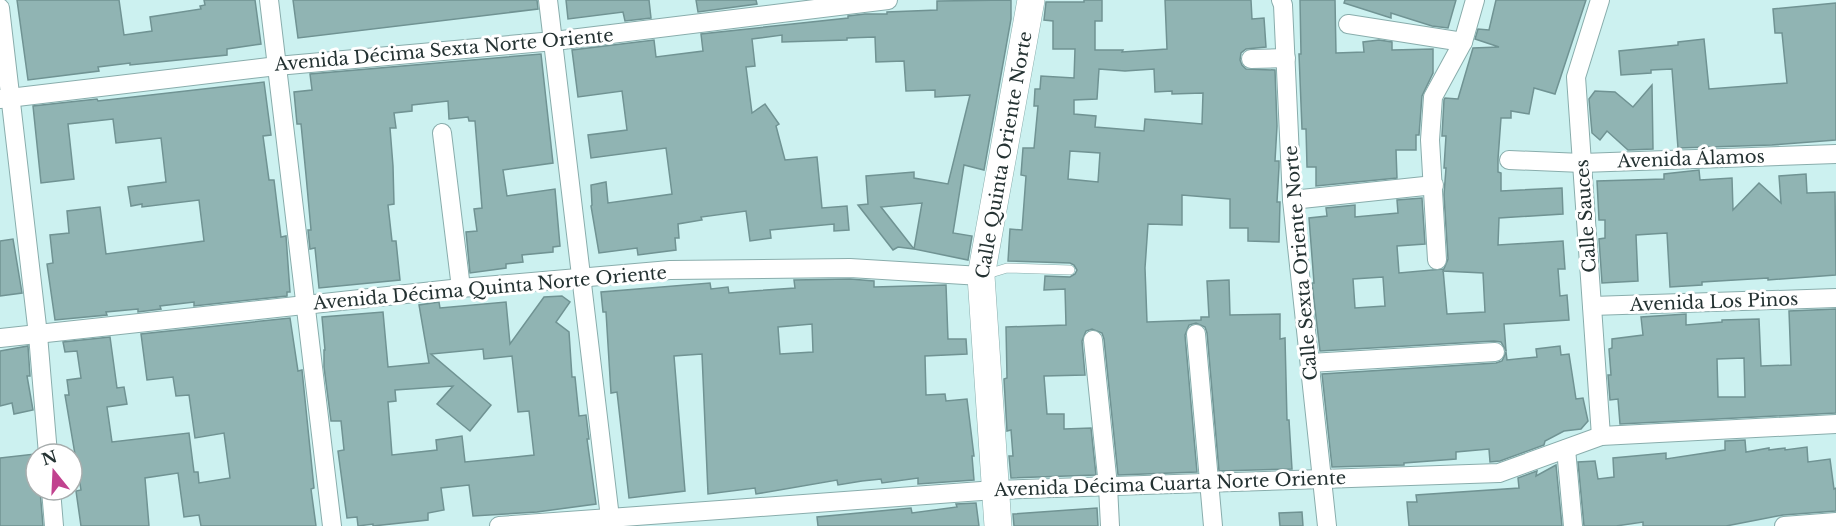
<svg xmlns="http://www.w3.org/2000/svg" width="1836" height="526" font-family="'Libre Baskerville',serif">
<style>
.building{fill:#90b4b3;stroke:#709393;stroke-width:1.5;fill-rule:evenodd}
.lines{fill:none;stroke-linecap:round;stroke-linejoin:round}
.lane-casing{stroke:#89adac;stroke-width:10}
.street-casing{stroke:#89adac;stroke-width:20}
.secondary-casing{stroke:#89adac;stroke-width:28}
.lane{stroke:#fff;stroke-width:9}
.street{stroke:#fff;stroke-width:18}
.secondary{stroke:#fff;stroke-width:27}
.labels{text-anchor:middle;dominant-baseline:central;stroke-width:6;stroke-linejoin:round;paint-order:stroke}
.street-label{font-size:18px;fill:#243232;stroke:#fff}
</style>
<rect width="100%" height="100%" fill="#ccf1f0"/>
<!-- building -->
<g class="building">
<polygon points="17,0 119,0 124,35 152,31 150,17 201,9 200,6 205,5 204,0 255,0 261,44 227,49 227,55 130,65 130,63 98,67 99,71 28,80"/>
<polygon points="293,0 537,0 538,9 298,38"/>
<polygon points="566,0 649,0 651,18 625,21 623,12 568,19"/>
<polygon points="696,0 756,0 757,4 698,12"/>
<polygon points="1011,0 1011,19 984,170 964,165 953,233 972,236 968,260 914,249 922,203 881,207 914,249 898,247 893,250 858,205 868,204 866,176 914,172 914,178 948,184 970,95 935,97 935,90 906,91 904,61 876,62 875,37 847,38 847,40 782,42 782,35 752,39 755,66 746,67 752,113 765,104 779,124 776,126 785,160 817,157 822,208 847,206 849,230 834,231 834,224 770,230 771,238 750,241 746,211 701,217 702,220 678,224 679,238 675,238 676,250 638,255 637,248 599,253 591,206 592,205 591,185 606,182 608,203 672,194 666,148 591,158 588,135 627,130 622,91 578,97 572,50 654,40 656,57 703,51 701,34 848,18 848,16 865,14 887,14 887,12 937,10 937,1"/>
<path d="M1084,0H1102V21H1095V50H1123L1122,52L1167,49L1165,0H1251L1252,19L1264,18L1266,47L1246,49L1241,53L1240,60L1242,65L1246,69L1275,70L1277,126L1275,161H1279V167L1277,202H1280L1279,242L1248,241V228H1230V199L1182,195V225L1148,224L1145,268L1147,322L1201,320V317H1209L1207,281L1229,280L1230,315L1280,314V339L1285,338L1287,420H1289L1292,469L1219,471L1207,333L1205,327L1196,323L1189,325L1185,335L1197,472L1118,475L1104,339L1102,333L1092,329L1086,331L1082,341L1085,375L1044,376L1047,414H1064V429L1091,428L1096,475L1011,478L1009,456H1013L1011,430L1007,431L1004,379L1007,378L1006,327L1066,325L1065,289L1044,290L1045,276L1070,277L1075,274L1077,270L1074,265L1070,263L1008,261L1010,229L1022,230L1026,176L1021,175L1023,148H1034L1038,106H1034L1035,89H1040L1041,76L1074,78L1075,49H1053V21L1044,20L1046,2H1084ZM1099,69L1125,71L1154,69L1155,92L1172,91V94L1203,93L1202,124L1145,119L1144,131L1095,127L1096,116L1074,114V100L1097,99ZM1070,151L1100,153L1098,182L1068,179Z"/>
<polygon points="1300,0 1335,0 1336,53 1364,52 1363,42 1379,40 1392,42 1392,50 1433,49 1433,73 1422,96 1419,135 1416,135 1416,150 1396,150 1397,178 1316,186 1316,167 1307,167 1306,129 1302,129 1299,54 1301,54"/>
<polygon points="1345,0 1456,0 1448,28 1432,26 1391,13 1391,18 1344,3"/>
<path d="M1496,0H1586L1555,94L1534,88L1529,114L1511,111V118H1501L1498,159V172L1501,173V191L1562,188L1563,214L1499,218L1498,245L1563,241L1565,269H1558L1560,296L1567,295L1569,320L1504,324L1506,351L1501,342L1494,341L1320,351L1312,283H1314L1309,218L1327,216L1326,208L1355,205V217L1398,213L1397,200L1422,198L1425,244L1397,246L1399,273L1443,269L1447,314L1485,312L1483,273L1443,271L1448,259L1444,195L1446,168H1444L1446,136H1442L1444,100L1445,98L1458,99L1473,48L1499,47L1475,39L1478,29L1489,30ZM1383,277L1385,306L1355,308L1353,279Z"/>
<polygon points="1836,3 1836,140 1772,145 1678,148 1672,69 1651,70 1651,73 1621,75 1619,51 1678,45 1678,42 1704,39 1709,89 1787,83 1782,33 1775,33 1773,9"/>
<polygon points="541,54 553,163 503,170 507,196 555,189 560,246 553,247 553,252 522,255 523,262 506,264 506,268 470,273 466,232 477,231 474,209 482,208 475,121 469,121 468,117 449,119 448,101 412,105 412,111 394,113 396,128 390,128 393,166 394,204 388,205 392,241 396,241 400,280 319,288 315,248 310,249 308,230 311,230 306,175 301,124 297,124 294,92 312,90 310,74"/>
<polygon points="264,82 271,135 263,136 269,180 274,180 281,237 286,236 290,292 287,292 287,296 194,306 194,302 160,306 161,309 138,312 138,309 106,312 107,315 55,320 47,264 53,263 50,235 69,233 67,211 100,207 106,254 204,241 199,200 142,207 142,204 131,206 128,187 166,182 161,138 116,143 113,119 68,124 74,179 41,183 33,106 97,99 98,101"/>
<polygon points="1652,85 1653,149 1628,150 1607,131 1600,140 1592,133 1589,99 1595,91 1615,92 1633,107"/>
<polygon points="1699,170 1700,180 1732,178 1733,210 1759,183 1781,203 1779,176 1806,174 1807,193 1835,192 1836,275 1768,280 1768,278 1702,282 1702,285 1670,287 1667,233 1636,235 1638,281 1602,283 1599,239 1605,238 1605,220 1599,220 1597,181 1664,179 1664,174"/>
<polygon points="13,239 22,293 0,296 0,241"/>
<path d="M850,279L874,281V287L946,285L948,339H966L967,354L925,356L926,395L945,394L946,401L967,399L974,456H972L974,480L918,484V478L882,483L881,479L862,481L838,485L837,480L756,494L755,488L708,494L702,354L674,356L685,491L629,498L617,392L611,393L606,312H603L601,292L710,283L711,289L728,287L729,293L753,291L795,288L794,280ZM812,324L813,352L780,354L778,327Z"/>
<path d="M562,296L570,302L556,322L569,332L572,377H575L579,416L586,415L589,439H587L596,504L537,512L473,516L469,485L441,488L444,510L428,513V520L373,526V524L358,526L357,517L347,518L338,451L344,450L341,421H331L324,367V350H325L322,317L383,312L388,367L429,363L419,305L439,302L440,308L506,302L510,344L544,297ZM483,349L484,359L512,356L518,412L529,411L534,455L465,462L462,436L436,440L437,450L392,455L388,402L396,401L395,390L453,386L437,404L470,431L491,405L431,354Z"/>
<path d="M1836,309V413L1620,424L1618,399L1610,400L1608,375H1611L1609,349L1612,348V339L1643,335L1641,317L1686,314V325L1722,322V320L1759,319L1761,366L1791,365L1789,311ZM1744,358L1745,397H1718L1717,359Z"/>
<polygon points="290,318 298,371 302,370 314,488 311,489 316,526 201,526 199,515 184,517 178,473 145,478 149,526 81,526 76,491 81,490 65,395 69,395 67,380 81,378 77,351 65,352 63,342 110,337 117,388 124,387 127,404 107,407 112,442 189,433 194,472 198,472 199,483 230,478 224,433 195,438 189,395 176,396 173,377 147,380 141,334"/>
<polygon points="28,346 30,376 27,376 33,410 14,414 12,403 0,406 0,351"/>
<polygon points="1560,346 1561,355 1569,354 1576,399 1583,398 1588,421 1581,429 1564,431 1545,441 1544,445 1500,461 1490,462 1489,449 1456,452 1456,459 1404,463 1404,465 1332,467 1322,374 1496,363 1502,361 1506,352 1507,360 1537,357 1536,349"/>
<polygon points="1745,440 1746,452 1769,448 1769,450 1785,448 1785,450 1807,447 1808,462 1830,459 1834,489 1836,488 1836,511 1783,515 1726,526 1643,526 1643,522 1616,526 1584,526 1578,462 1595,461 1598,479 1614,477 1613,458 1666,453 1666,459 1725,450 1725,441"/>
<polygon points="35,454 36,490 40,490 43,526 0,526 0,458"/>
<polygon points="1556,465 1562,526 1409,526 1407,502 1417,502 1416,495 1519,488 1518,478 1537,471 1536,476"/>
<polygon points="976,503 979,526 818,526 817,517 911,508 912,513 957,507 956,504"/>
<polygon points="1097,508 1098,526 1014,526 1013,514"/>
<polygon points="1302,512 1303,526 1280,526 1279,513"/>
</g>
<g class="lines">
<!-- lane casing -->
<g class="lane-casing">
<polyline id="lane" points="984,275 1007,268 1070,270"/>
</g>
<!-- street casing -->
<g class="street-casing">
<g id="street">
<polyline points="269,0 332,526"/>
<polyline points="548,0 611,526"/>
<polyline points="1281,0 1283,5 1292,200 1327,526"/>
<polyline points="1600,0 1576,77 1601,436"/>
<polyline points="0,8 38,335 48,454"/>
<polyline points="1348,24 1463,42"/>
<polyline points="1251,59 1286,58"/>
<polyline points="0,99 277,66 554,41 888,0"/>
<polyline points="442,133 461,288"/>
<polyline points="1509,160 1582,163 1836,154"/>
<polyline points="1292,200 1434,185"/>
<polyline points="1437,260 1430,140 1433,97 1463,42 1475,0"/>
<polyline points="1592,306 1836,298"/>
<polyline points="1196,334 1213,526"/>
<polyline points="0,338 461,288 670,270 850,268 981,276"/>
<polyline points="1093,340 1108,486 1110,526"/>
<polyline points="1310,363 1495,352"/>
<polyline points="1566,449 1573,526"/>
<polyline points="51,490 54,526"/>
<polyline points="499,526 995,490 1499,473 1601,436 1836,424"/>
<polyline points="1784,526 1836,522"/>
</g>
</g>
<!-- secondary casing -->
<g class="secondary-casing">
<polyline id="secondary" points="998,526 981,276 1031,0"/>
</g>
<!-- lane -->
<use href="#lane" class="lane"/>
<!-- street -->
<use href="#street" class="street"/>
<!-- secondary -->
<use href="#secondary" class="secondary"/>
</g>
<g class="labels">
<!-- street labels -->
<g class="street-label">
<text transform="translate(444 50) rotate(-5)">Avenida Décima Sexta Norte Oriente</text>
<text transform="translate(1004 155) rotate(-80)">Calle Quinta Oriente Norte</text>
<text transform="translate(1691 159) rotate(-2)">Avenida Álamos</text>
<text transform="translate(1586 216) rotate(-94)">Calle Sauces</text>
<text transform="translate(1301 263) rotate(-95)">Calle Sexta Oriente Norte</text>
<text transform="translate(490 288) rotate(-5)">Avenida Décima Quinta Norte Oriente</text>
<text transform="translate(1714 302) rotate(-2)">Avenida Los Pinos</text>
<text transform="translate(1170 484) rotate(-2)">Avenida Décima Cuarta Norte Oriente</text>
</g>
</g>
<!-- north arrow -->
<g transform="translate(54 472) rotate(342)"><circle r="28" fill="#ffffff" stroke="#a7adad" stroke-width="1.5"/>
<path d="M0-4.5L10 22L0 15L-10 22Z" fill="#c1428f"/>
<text y="-9" font-size="16" font-weight="bold" text-anchor="middle" fill="#243232">N</text>
</g>
</svg>
